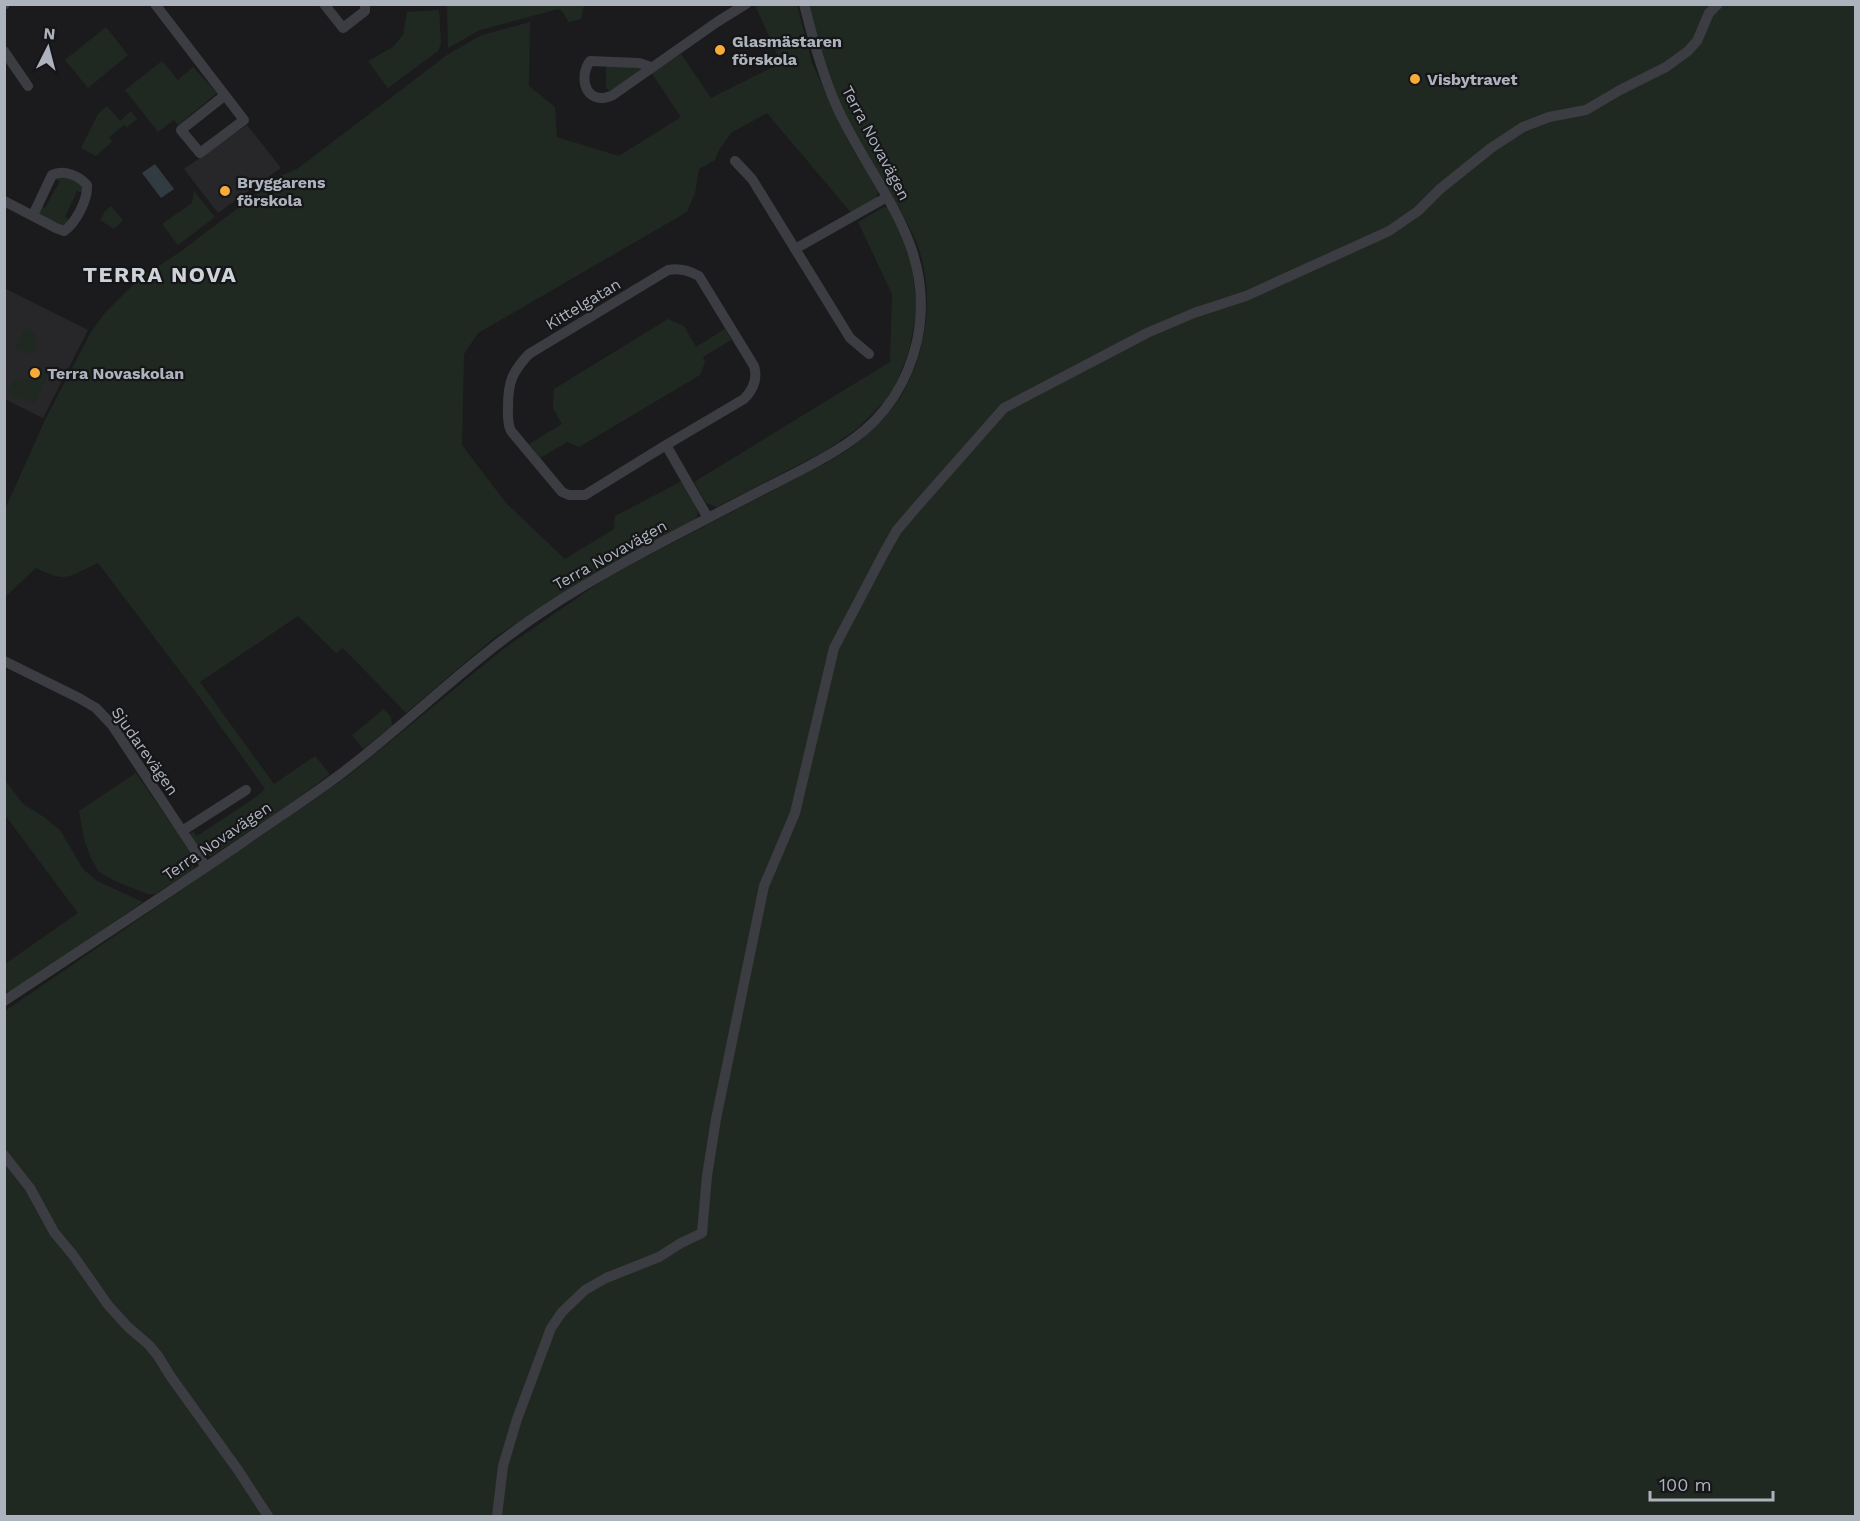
<svg xmlns="http://www.w3.org/2000/svg" width="1860" height="1521" font-family="'Work Sans',sans-serif">
<style>
.built{fill:#27272a}
.green{fill:#202921}
.water{fill:#303b42}
.lines{fill:none;stroke-linecap:round;stroke-linejoin:round}
.minor{stroke:#3c3d42;stroke-width:10}
.poi-dot{fill:#f7ab38;stroke:#161618;stroke-width:2}
.labels{text-anchor:middle;dominant-baseline:central;stroke-width:4.5;stroke-linejoin:round;paint-order:stroke}
.poi-label{font-size:16px;font-weight:bold;fill:#adb3bd;stroke:#161618;text-anchor:start}
.street-label{font-size:16px;fill:#adb3bd;stroke:#161618}
.district-label{font-size:22px;font-weight:bold;letter-spacing:1.5px;fill:#ced2d9;stroke:#161618}
</style>
<rect width="100%" height="100%" fill="#1b1b1d"/>
<!-- built -->
<g class="built">
<polygon points="247,125 281,168 218,213 184,169"/>
<polygon points="4,288 88,330 43,418 5,399"/>
</g>
<!-- green -->
<g class="green">
<polygon points="447,5 447,4 584,5 581,19 569,22 562,11 558,9 480,30 448,48"/>
<path d="M755,5H797L812,63L848,141L878,191L876,200L852,214L767,113L731,133L719,150L715,160L699,169L695,193L687,212L478,333L464,354L462,445L506,503L565,559L614,529L615,516L682,481L696,505L698,514L694,521L593,574L495,637L406,713L343,648L336,653L298,616L200,682L274,784L315,756L330,774L287,806L211,856C200,858 196,842 190,834L193,831L197,836L256,797L265,789L201,699L98,563C69,576 68,584 36,568L5,597V509L46,418L91,332L104,314L140,278L180,252L280,176L297,169L447,55L482,35L530,22L529,86L555,107L557,137L619,156L681,117L651,72L681,54L711,98L781,63Z"/>
<path d="M808,5H1855V1516H5V1011L348,776L502,650L609,576L826,463C837,456 848,451 857,443C875,428 894,409 905,389C929,343 935,287 915,239C897,199 870,163 850,124C841,107 826,76 821,58C816,40 812,22 808,5Z"/>
<polygon points="439,10 441,43 438,51 388,88 368,61 393,47 403,35 407,12"/>
<polygon points="106,27 128,55 88,88 65,60"/>
<polygon points="162,61 178,80 193,67 217,93 178,125 174,120 158,132 125,90"/>
<polygon points="606,66 637,66 640,68 639,71 610,92 606,88"/>
<polygon points="107,106 120,121 131,111 137,119 127,127 124,125 109,137 112,142 96,156 81,148 98,114"/>
<polygon points="65,176 83,186 83,193 77,191 65,217 70,220 66,225 62,225 41,216 39,213 40,205 45,208 60,181 54,178"/>
<polygon points="194,191 215,217 178,245 162,224 192,203"/>
<polygon points="111,206 123,220 114,229 100,220 105,211"/>
<polygon points="884,207 891,209 910,247 917,312 908,354 896,384 887,399 858,428 841,440 825,451 717,507 706,503 694,482 890,362 892,294 858,222"/>
<polygon points="668,319 684,326 696,347 725,329 731,340 703,357 705,362 700,375 579,447 567,442 540,458 529,444 562,424 553,408 554,389"/>
<polygon points="25,328 37,334 34,340 38,343 32,356 15,348"/>
<polygon points="31,365 49,374 34,405 7,392 14,378 23,382"/>
<polygon points="384,709 391,717 392,726 363,749 352,735"/>
<polygon points="136,773 191,853 195,862 193,870 155,894 148,894 117,882 99,872 92,860 85,843 79,811"/>
<polygon points="4,779 23,804 44,817 60,830 83,869 97,881 143,902 11,992 5,991 5,964 78,913 5,815"/>
</g>
<!-- water -->
<polygon class="water" points="155,164 174,189 161,198 142,173"/>
<g class="lines">
<!-- minor -->
<g class="minor">
<polyline points="155,4 244,120 200,153 181,130 224,96"/>
<polyline points="324,4 343,28 365,11 365,4"/>
<polyline points="4,5 5,4"/>
<polyline points="4,51 28,86"/>
<path d="M651,67L639,63L590,61C580,74 583,99 603,98C604,98 612,96 613,95L717,22L746,4"/>
<polyline points="735,161 752,179 850,338 869,354"/>
<path d="M4,201L56,228L64,231C76,223 88,199 87,185C79,176 64,169 52,175L33,215"/>
<polyline points="795,249 887,197"/>
<path d="M666,445L585,495H569L562,492L511,431C507,423 508,416 508,407C508,382 512,372 529,354L668,270C678,268 690,271 699,276L754,366C758,379 753,390 744,399L666,445L708,518"/>
<polyline points="4,661 79,698 96,708 112,725 206,867"/>
<polyline points="182,831 246,790"/>
<path d="M4,1001C84,948 164,896 243,842C276,819 310,797 342,773C410,721 471,659 542,612C611,566 686,530 760,491C791,475 824,460 852,440C886,416 908,381 917,341C938,244 872,186 836,105C822,73 813,39 804,4"/>
<polyline points="4,1155 30,1188 54,1232 73,1255 108,1305 128,1327 149,1345 158,1356 171,1377 238,1470 268,1516"/>
<polyline points="497,1516 503,1466 517,1419 551,1328 562,1312 585,1290 606,1278 659,1257 681,1243 702,1233 707,1176 716,1119 764,886 795,813 834,648 885,551 897,530 914,510 1004,408 1147,333 1194,313 1246,296 1389,231 1418,211 1440,189 1491,148 1523,127 1549,117 1586,110 1620,90 1666,67 1688,51 1697,41 1709,13 1718,4"/>
</g>
</g>
<!-- markers -->
<g class="poi-dot">
<circle cx="720" cy="50" r="6"/>
<circle cx="1415" cy="79" r="6"/>
<circle cx="225" cy="191" r="6"/>
<circle cx="35" cy="373" r="6"/>
</g>
<g class="labels">
<!-- poi labels -->
<g class="poi-label">
<text x="732" y="41">Glasmästaren<tspan x="732" dy="18">förskola</tspan></text>
<text x="1427" y="79">Visbytravet</text>
<text x="237" y="182">Bryggarens<tspan x="237" dy="18">förskola</tspan></text>
<text x="47" y="373">Terra Novaskolan</text>
</g>
<!-- street labels -->
<g class="street-label">
<text transform="translate(876 143) rotate(62)">Terra Novavägen</text>
<text transform="translate(583 304) rotate(-31)">Kittelgatan</text>
<text transform="translate(610 555) rotate(-29)">Terra Novavägen</text>
<text transform="translate(145 751) rotate(55)">Sjudarevägen</text>
<text transform="translate(217 841) rotate(-34)">Terra Novavägen</text>
</g>
<!-- district labels -->
<g class="district-label">
<text x="160" y="274">TERRA NOVA</text>
</g>
</g>
<!-- border -->
<rect width="1860" height="1521" fill="none" stroke="#adb3bd" stroke-width="12"/>
<!-- north arrow -->
<g transform="translate(48 48) rotate(6)" stroke="#161618" stroke-width="4.5" paint-order="stroke">
<path d="M0-4.5L10 22L0 15L-10 22Z" fill="#adb3bd"/>
<text y="-9" font-size="16" font-weight="bold" text-anchor="middle" fill="#adb3bd">N</text>
</g>
<!-- scale -->
<path d="M1650 1491v9h123v-9" fill="none" stroke="#adb3bd" stroke-width="3"/>
<text x="1659" y="1491" font-size="18" fill="#adb3bd" stroke="#161618" stroke-width="4.5" paint-order="stroke">100 m</text>
</svg>
